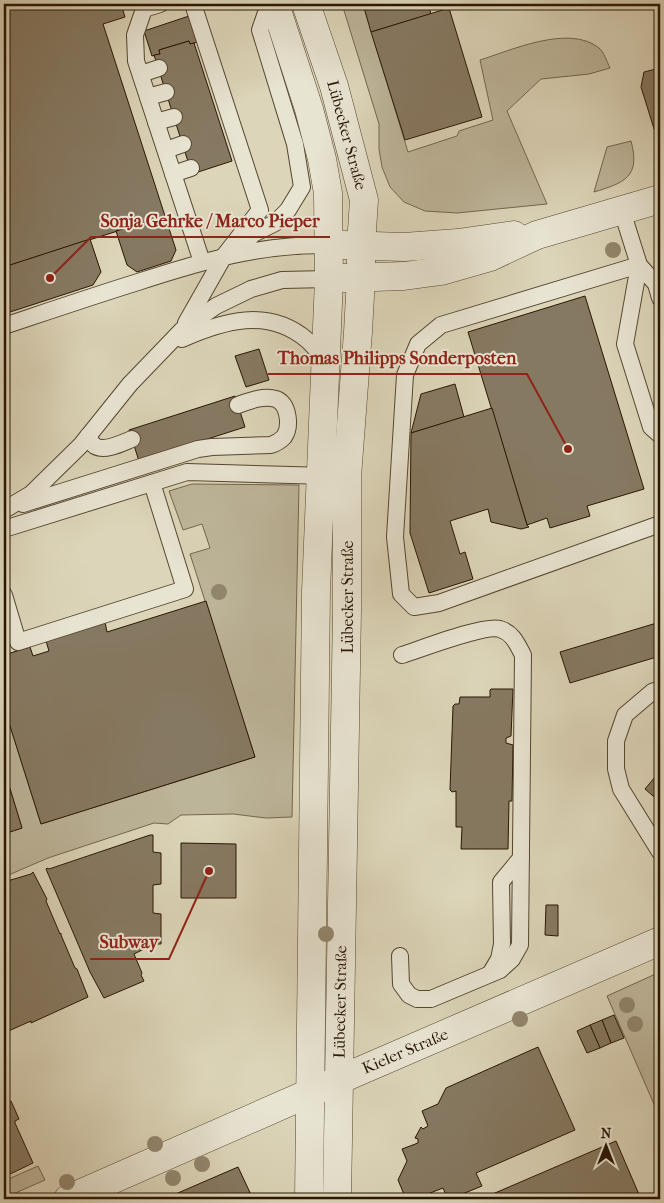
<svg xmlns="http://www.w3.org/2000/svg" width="664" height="1203" font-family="'IM FELL French Canon',serif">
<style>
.green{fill:#bdb59a;stroke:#72664e}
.building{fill:#867962;stroke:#281603}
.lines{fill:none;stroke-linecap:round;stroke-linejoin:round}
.lane-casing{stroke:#554630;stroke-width:18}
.street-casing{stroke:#554630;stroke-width:29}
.lane{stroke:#e8e4d2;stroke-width:16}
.street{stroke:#e8e4d2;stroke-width:28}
.tree{fill:#92866e}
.labels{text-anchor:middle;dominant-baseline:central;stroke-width:4;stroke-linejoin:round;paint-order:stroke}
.street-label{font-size:16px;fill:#281603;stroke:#e8e4d2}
.leader{fill:none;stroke:#8f2418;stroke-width:2}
.callout-dot{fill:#8f2418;stroke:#e8e4d2;stroke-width:2}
.callout-label{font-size:18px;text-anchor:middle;font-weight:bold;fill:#8f2418;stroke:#e8e4d2;stroke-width:4;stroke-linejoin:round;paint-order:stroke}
</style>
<rect width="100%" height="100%" fill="#dcd5b9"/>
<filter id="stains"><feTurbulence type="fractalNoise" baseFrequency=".004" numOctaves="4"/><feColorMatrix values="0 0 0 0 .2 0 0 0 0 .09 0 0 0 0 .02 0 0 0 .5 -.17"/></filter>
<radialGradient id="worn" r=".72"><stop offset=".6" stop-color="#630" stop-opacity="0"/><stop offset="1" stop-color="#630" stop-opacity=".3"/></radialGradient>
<!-- green -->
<g class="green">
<path d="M342,4H363L408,152L457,136L459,131L493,120L480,60C512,50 569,24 599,48C604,52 607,62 610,68L589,74L541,79L507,111L547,204L457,213L425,211L404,202L390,187L382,167L379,149V124Z"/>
<path d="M631,141C641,177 624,183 594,192L607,147Z"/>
<polygon points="192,484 299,485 292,817 266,818 233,814 181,815 168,824 154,823 48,858 4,877 4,834 22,828 4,769 4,720 8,719 41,824 255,757 190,554 210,548 202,524 183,530 169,491"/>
<polygon points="660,972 660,1118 607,996"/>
<polygon points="38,1166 45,1180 4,1198 4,1181"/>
</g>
<!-- building -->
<g class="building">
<polygon points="4,4 121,4 125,17 103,24 165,216 4,267"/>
<polygon points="363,4 428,4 431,14 371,32"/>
<polygon points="449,8 482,117 405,140 371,32"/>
<polygon points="189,16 198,42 190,44 189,41 159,50 160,54 152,56 144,31"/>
<polygon points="189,41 190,44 194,43 232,161 192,174 154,55 160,54 159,50"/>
<polygon points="660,68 660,130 655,132 641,87 644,72"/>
<polygon points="165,216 176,250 171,261 137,272 127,265 116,231"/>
<polygon points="90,239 101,272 93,285 4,314 4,267"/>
<polygon points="585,296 644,489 587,506 590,516 550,528 547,518 527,525 468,332"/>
<polygon points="259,349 269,380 246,387 235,356"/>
<polygon points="455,384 464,417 411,433 421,394"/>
<polygon points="235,396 245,427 139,461 129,430"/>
<polygon points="492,408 527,525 529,527 521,529 491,522 488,509 450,521 460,554 465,552 473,579 429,593 410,533 411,433"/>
<polygon points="206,601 255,757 41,824 4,707 4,655 30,647 33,656 49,651 46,641 105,622 107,632"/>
<polygon points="660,622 660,656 570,683 560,652"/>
<polygon points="491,689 513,689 511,736 506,738 506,743 513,745 512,801 509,801 508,849 461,849 462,827 456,827 456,791 452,792 450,790 453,706 455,704 459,704 460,697 490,697 490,690"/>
<polygon points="4,707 8,719 4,720"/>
<polygon points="4,769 22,828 4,834"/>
<polygon points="660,771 660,802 645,789"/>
<polygon points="150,835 153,835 153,852 161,853 161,884 153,885 153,913 161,914 161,944 154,944 134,954 142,973 141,975 144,981 104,998 90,972 46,869 47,868 49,869"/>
<polygon points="181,843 236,844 236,898 181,898"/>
<polygon points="33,872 47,899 46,901 60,934 61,933 61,935 75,968 77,969 88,997 31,1023 31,1021 4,1033 7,1041 4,1042 4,882 31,874"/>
<polygon points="546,905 558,905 558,936 545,935"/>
<polygon points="614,1015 624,1038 611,1043 602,1020"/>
<polygon points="602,1020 611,1043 600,1048 590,1025"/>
<polygon points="590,1025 600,1048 587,1053 577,1031"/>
<polygon points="538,1047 575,1130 476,1173 482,1186 450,1199 448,1199 443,1188 415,1199 406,1199 398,1180 407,1161 402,1149 418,1143 418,1139 415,1138 421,1127 423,1129 428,1126 422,1111 438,1104 446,1088"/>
<polygon points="4,1098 7,1103 11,1101 19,1119 15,1121 15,1123 33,1163 4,1177"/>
<polygon points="616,1141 641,1199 481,1199"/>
<polygon points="238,1167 253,1199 164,1199"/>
</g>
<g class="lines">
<!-- lane casing -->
<g class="lane-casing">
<g id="lane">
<polyline points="160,4 144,9 135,35 136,61 202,262"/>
<polyline points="141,74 159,68"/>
<polyline points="148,97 166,92"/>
<polyline points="156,122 174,117"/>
<polyline points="166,150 183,144"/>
<polyline points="173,174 191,168"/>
<polyline points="622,211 639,265 656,284 660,298"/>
<polyline points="242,247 253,234 275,223 288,210 302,187 295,144 260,30 269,4"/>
<polyline points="639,265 441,325 418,344 405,375 395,537 401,594 414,607 439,603 660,524"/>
<polyline points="639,265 625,344 651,427 660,435"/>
<polyline points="186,323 224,256 260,210 193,4"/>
<path d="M4,326C49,311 93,296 138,282C203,261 260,244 329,245"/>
<path d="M182,339C223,321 268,307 307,340C313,345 319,353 325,360"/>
<path d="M88,436C90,440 92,444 95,446C105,452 122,443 132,439"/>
<path d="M23,504L198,449L212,447L271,445C277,443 280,441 284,437C291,427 289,404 276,399C264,395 249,401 238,405"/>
<polyline points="4,510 31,494 81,445 130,384 182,330 216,306 251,289 282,280 329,279"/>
<polyline points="4,529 187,472 328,476"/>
<polyline points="4,595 18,642 185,589 152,483"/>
<polyline points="660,689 652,692 625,715 616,741 616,769 621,789 660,852"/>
<path d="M400,956L401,984L409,995L417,999H431L500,970L512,959L520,945L523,655C517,644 513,633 500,629C485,624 421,649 402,655"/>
<polyline points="490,974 499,959 502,944 501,882 521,858"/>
</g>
</g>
<!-- street casing -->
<g class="street-casing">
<g id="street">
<polyline points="275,4 309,109 322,159 328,193 329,279 316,591 309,1199"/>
<polyline points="306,4 334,86 364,200 361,246 361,278 358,332 347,477 347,610 337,1199"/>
<polyline points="343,245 404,247 458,243 514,235"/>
<polyline points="344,278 404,276 441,271 490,257 537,235 660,199"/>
<polyline points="68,1199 355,1073 660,941"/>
</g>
</g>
<!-- lane -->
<use href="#lane" class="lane"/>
<!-- street -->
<use href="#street" class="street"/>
</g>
<!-- trees -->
<g class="tree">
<circle cx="613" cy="250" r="8"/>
<circle cx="219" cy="592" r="8"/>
<circle cx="326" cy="934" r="8"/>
<circle cx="627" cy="1005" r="8"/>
<circle cx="520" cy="1019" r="8"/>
<circle cx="635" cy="1024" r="8"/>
<circle cx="155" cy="1144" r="8"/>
<circle cx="202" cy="1164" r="8"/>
<circle cx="173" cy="1178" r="8"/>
<circle cx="67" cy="1182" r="8"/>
</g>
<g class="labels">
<!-- street labels -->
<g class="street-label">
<text transform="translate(347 135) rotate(75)">Lübecker Straße</text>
<text transform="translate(347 597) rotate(-90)">Lübecker Straße</text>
<text transform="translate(340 1002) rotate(-89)">Lübecker Straße</text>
<text transform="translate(405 1051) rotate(-23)">Kieler Straße</text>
</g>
</g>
<!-- callouts -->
<path class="leader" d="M50 278L91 237H330M568 449L527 374H268M209 871L169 959H90"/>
<g class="callout-dot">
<circle cx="50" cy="278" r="5"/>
<circle cx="568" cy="449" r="5"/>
<circle cx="209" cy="871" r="5"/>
</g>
<g class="callout-label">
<text x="210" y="227">Sonja Gehrke / Marco Pieper</text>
<text x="397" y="364">Thomas Philipps Sonderposten</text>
<text x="129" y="948">Subway</text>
</g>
<!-- margin -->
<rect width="664" height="1203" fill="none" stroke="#dcd5b9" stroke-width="20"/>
<rect x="5" y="5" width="654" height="1193" fill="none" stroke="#281603" stroke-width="2.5"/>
<rect x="10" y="10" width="644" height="1183" fill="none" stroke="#281603"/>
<!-- north arrow -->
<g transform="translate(606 1146)" stroke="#e8e4d2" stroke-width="4" paint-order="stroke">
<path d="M0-4L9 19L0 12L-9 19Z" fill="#281603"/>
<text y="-8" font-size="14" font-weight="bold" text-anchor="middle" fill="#281603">N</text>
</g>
<rect width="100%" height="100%" filter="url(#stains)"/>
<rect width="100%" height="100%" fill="url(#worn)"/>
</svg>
